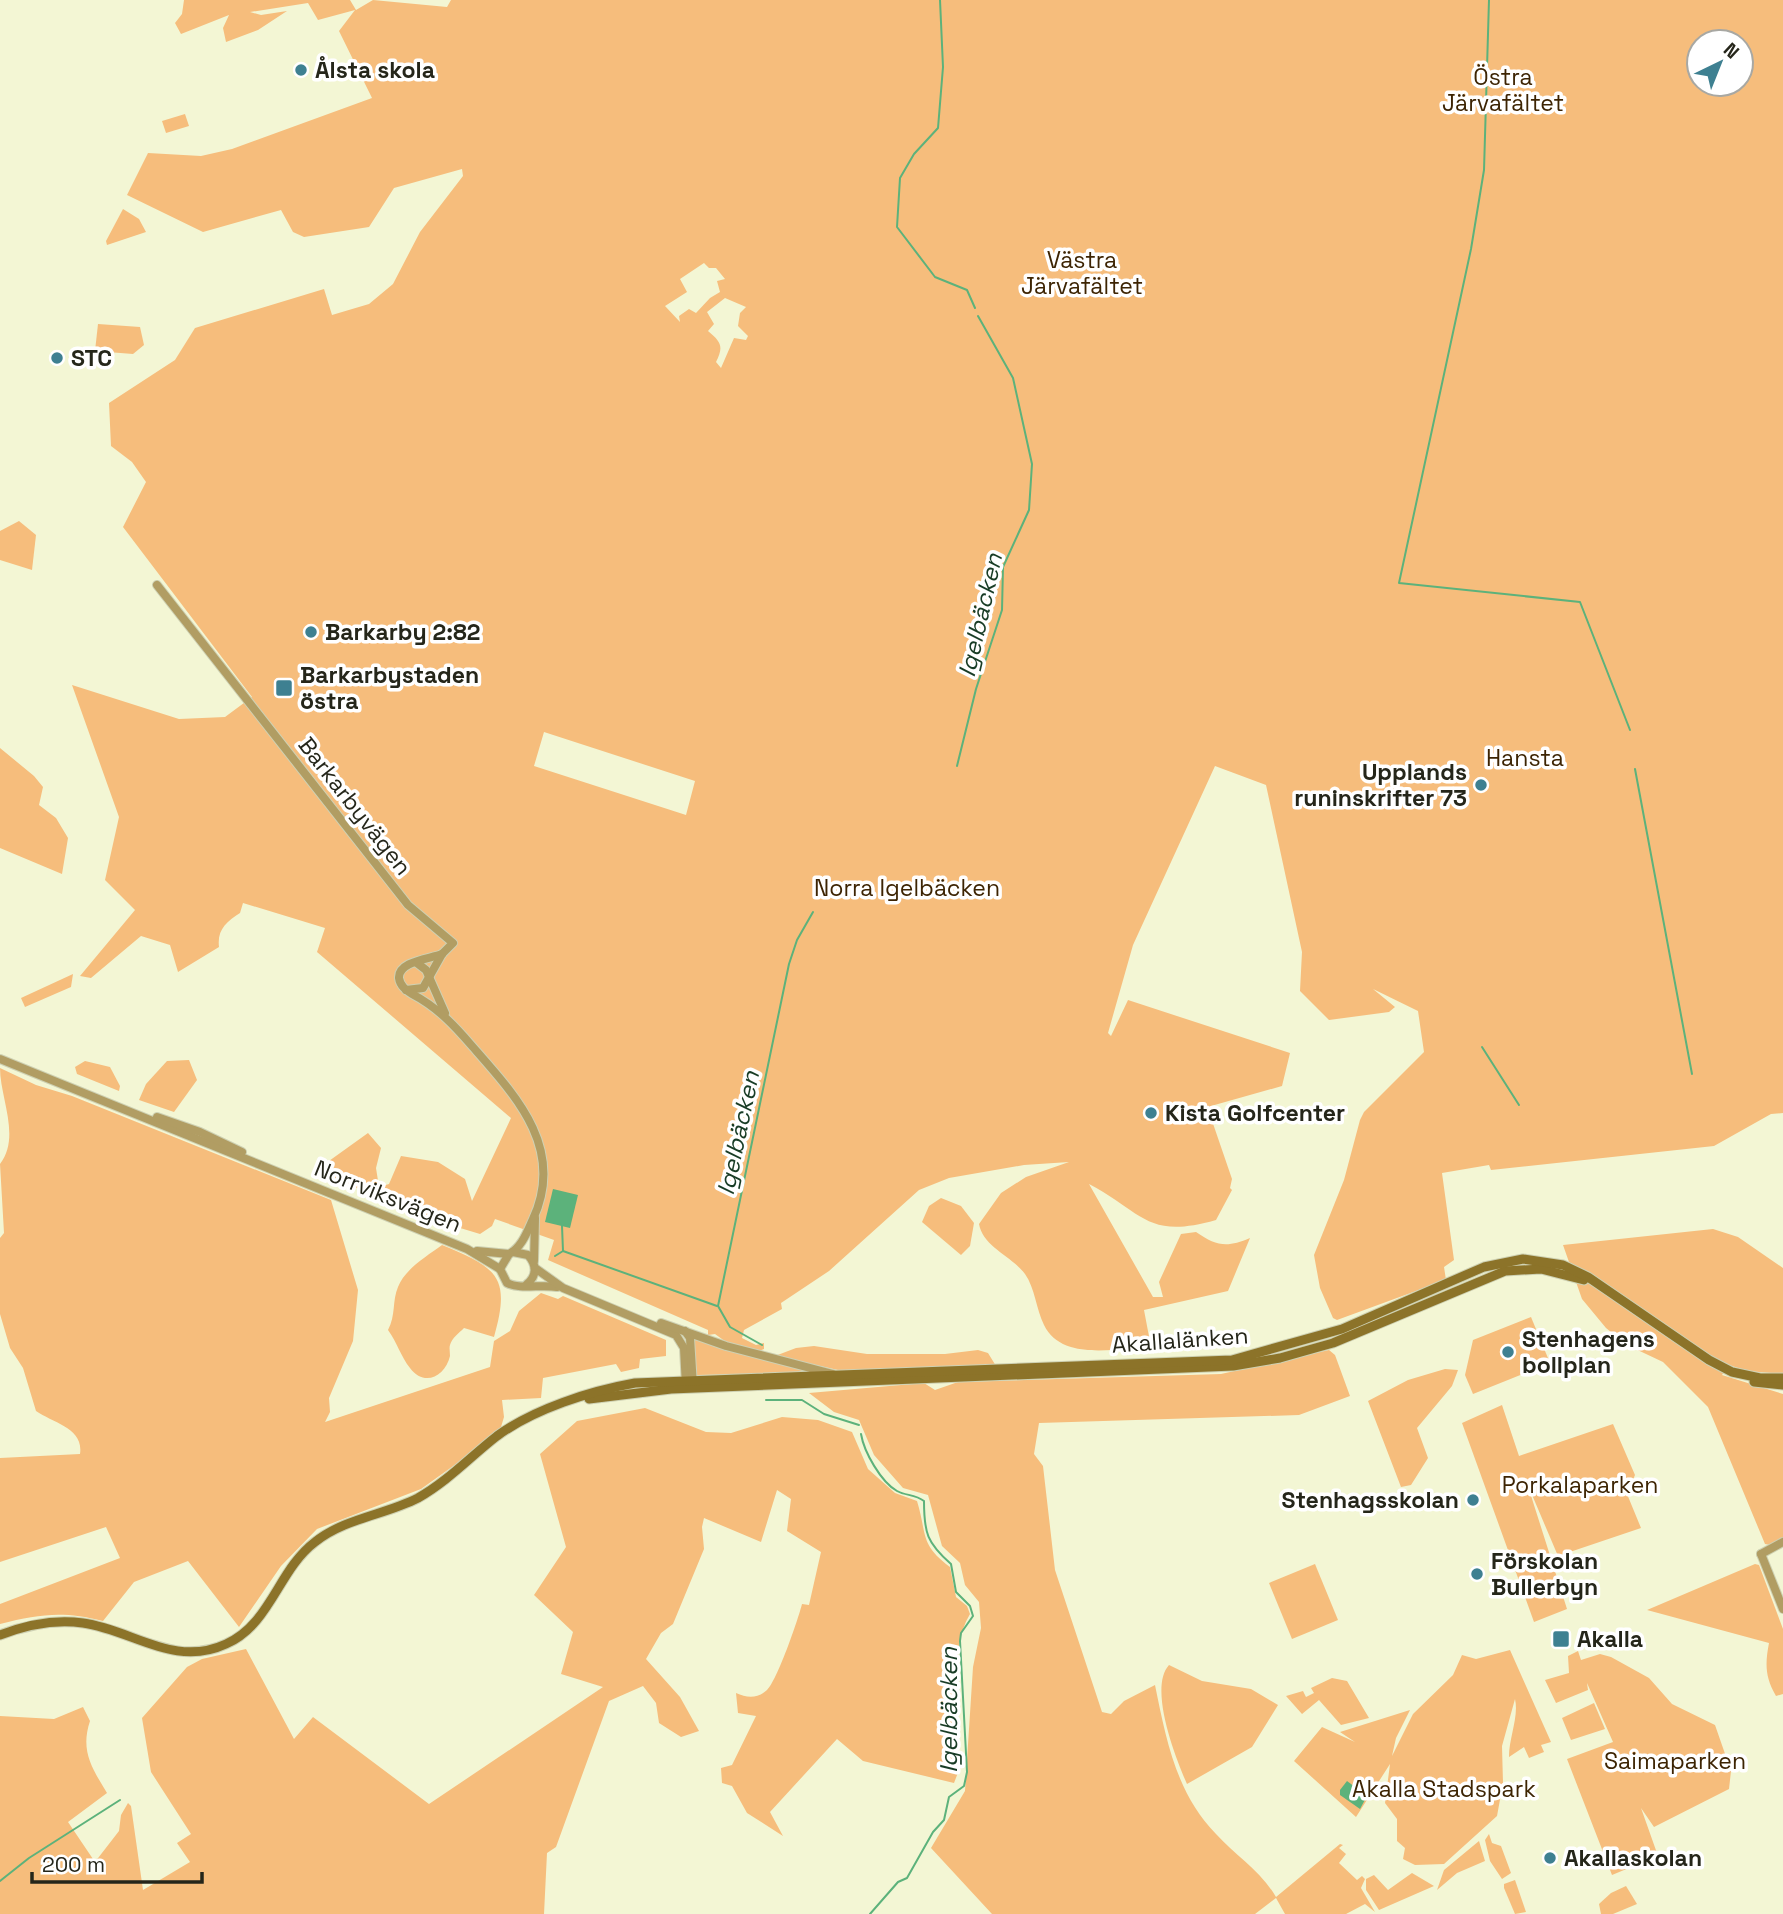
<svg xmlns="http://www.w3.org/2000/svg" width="1783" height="1914" font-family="'Space Grotesk',sans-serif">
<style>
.green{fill:#f6bd7c;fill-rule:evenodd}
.water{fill:#5cb27b}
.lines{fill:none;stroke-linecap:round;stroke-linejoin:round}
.stream{stroke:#5cb27b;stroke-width:2}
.tertiary-casing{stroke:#ced1b3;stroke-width:10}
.secondary-casing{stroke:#ced1b3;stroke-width:11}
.tertiary{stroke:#b19d63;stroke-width:8}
.secondary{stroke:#8c7329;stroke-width:9}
.poi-dot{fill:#3e8091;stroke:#fff;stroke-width:2.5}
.labels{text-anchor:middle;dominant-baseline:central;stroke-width:7;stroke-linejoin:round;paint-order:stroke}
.poi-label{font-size:23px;font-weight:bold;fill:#25261a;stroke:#fff;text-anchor:start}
.park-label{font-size:23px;fill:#3d2403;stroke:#fff}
.street-label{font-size:23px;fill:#25261a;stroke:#fff}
.water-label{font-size:24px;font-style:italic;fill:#183c25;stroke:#fff}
</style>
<rect width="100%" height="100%" fill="#f3f6d4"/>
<!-- green -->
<g class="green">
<path d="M184,0H350L356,10L373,0L447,7L451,0H1783V1113L1771,1114L1714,1146L1491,1170L1489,1165L1442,1173L1454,1260L1444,1267L1446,1280L1337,1320L1333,1318L1320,1288L1314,1255L1344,1180L1360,1120L1364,1112L1424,1052L1418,1011L1373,989L1395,1007L1389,1012L1329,1020L1300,991L1302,952L1266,785L1215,766L1133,945L1108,1033L1111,1036L1128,1000L1290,1053L1282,1086L1211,1106L1208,1109L1232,1179L1230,1188L1232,1190L1216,1220C1146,1240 1143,1212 1089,1184L1153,1297H1163L1159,1282L1181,1234L1196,1232C1216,1246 1227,1248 1250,1238L1228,1291L1144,1310L1151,1347C1117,1348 1062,1362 1044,1325C1036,1309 1035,1288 1025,1274C1012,1256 983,1247 979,1224L1001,1193L1026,1177L1069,1162L1024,1165L949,1178L919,1190L829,1271L781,1303L782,1309L744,1330L742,1338L756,1345L764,1343V1349L759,1351L726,1342L715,1334L708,1335V1330L548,1260L554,1240L495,1219L492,1226L480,1234L424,1217L320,1172L322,1166L368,1133L381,1148L376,1168L379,1187L389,1184L401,1156L438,1162L465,1179L472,1201L511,1118L317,952L325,928L243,903L240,913C226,922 217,930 219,947L178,972L170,945L141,936L91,978L80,976L135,910L105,880L119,817L72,685L179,719L225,717L252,697L123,527L146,482L132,462L111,446L109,403L175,360L195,328L324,289L332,315L369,304L393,284L420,232L463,176L462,169L394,188L369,227L304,237L293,232L281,210L203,232L127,195L148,153L201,156L232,149L372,98L339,31L355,10L318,20L308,3L250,12L261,15L287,11L258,30L226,42L223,28L229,15L181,34L175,23L182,14ZM1699,42H1741V84H1699ZM704,263L709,268H716L725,279L717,281L720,292L710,298L696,313L689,309L679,316L680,322L665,306L687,292L680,279ZM725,298L746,307L740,313L738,326L748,336L746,340L734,338L721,368L716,362C724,346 721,342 708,331L714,324L707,312ZM544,732L695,781L686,815L534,766Z"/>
<polygon points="185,114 189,126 166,133 162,121"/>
<polygon points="123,209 139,219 146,232 107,245 106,241"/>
<polygon points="98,324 140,327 144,345 133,354 95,351"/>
<polygon points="19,521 36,535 32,570 0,560 0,531"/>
<polygon points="0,748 34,776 43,787 39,805 56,818 68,838 62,874 0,848"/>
<polygon points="73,974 71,987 25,1007 21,998"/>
<polygon points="189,1060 197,1080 174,1112 139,1100 146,1084 167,1061"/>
<polygon points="85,1061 110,1067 120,1086 119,1091 77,1074 75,1067"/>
<path d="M0,1068L36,1085L72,1096L331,1200L358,1290L353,1341L329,1398L330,1412L325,1422L490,1367L494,1341L510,1331L519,1311L541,1293L558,1299L563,1296L666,1340V1356L640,1359L639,1368L621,1372L616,1364L543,1378L541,1398L502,1400L504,1417L501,1427L477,1449L421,1489L317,1529L281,1566L239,1627L188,1561L134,1582L103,1621C63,1611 40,1614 0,1624V1604L120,1558L106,1527L0,1562V1458L80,1454C84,1428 53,1423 36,1411L23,1368L10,1348L0,1314V1238L4,1233L0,1164C21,1137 0,1098 0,1068Z"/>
<polygon points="941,1198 961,1206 974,1223 970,1246 961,1255 922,1222 929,1206"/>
<polygon points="1713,1229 1738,1237 1783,1268 1783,1374 1747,1371 1729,1365 1722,1375 1783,1394 1783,1540 1770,1545 1765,1544 1708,1407 1663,1362 1627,1345 1606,1328 1582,1299 1563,1245"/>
<path d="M442,1245C498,1268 511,1277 494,1337L464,1328C459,1333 452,1338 450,1345C449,1348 450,1352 450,1356C445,1377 424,1387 410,1368C401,1357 397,1342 388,1330C396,1315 392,1301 398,1287C405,1269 427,1256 442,1245Z"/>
<polygon points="1531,1317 1550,1363 1473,1394 1465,1375 1473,1340"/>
<polygon points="693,1337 820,1373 697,1375"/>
<polygon points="814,1346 867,1354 945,1354 978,1350 988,1353 996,1366 847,1372 775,1356 796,1348"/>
<path d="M1329,1350L1335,1355L1350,1396L1299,1415L1039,1423L1034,1454L1043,1466L1055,1570L1102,1712L1111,1714L1124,1701L1155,1685C1166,1739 1176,1793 1216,1834C1236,1856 1261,1871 1276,1897L1340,1844L1343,1845L1339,1848L1346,1854L1339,1863L1357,1880L1362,1876L1365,1879L1361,1888L1375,1912L1365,1904L1346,1914H1285L1276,1898L1255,1914H992L931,1848L965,1791L973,1667L981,1628L979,1602L965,1585L960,1563L942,1546L928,1495L903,1488L874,1455L859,1420L834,1412L809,1393L924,1383L935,1390L958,1382L1221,1374Z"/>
<polygon points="1445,1369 1458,1370 1452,1386 1417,1428 1428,1458 1411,1485 1401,1487 1368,1401 1408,1380"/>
<polygon points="1502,1405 1519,1456 1613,1424 1635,1475 1627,1494 1641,1528 1558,1556 1527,1483 1567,1609 1534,1622 1462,1423"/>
<path d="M645,1408L706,1432L731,1433L782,1417L818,1420L852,1432L868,1469L895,1493L917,1501C927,1533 919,1544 950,1567L956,1597L967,1606L970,1614C946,1653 960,1724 959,1770L954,1783L863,1761L837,1739L770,1812L783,1836L747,1813L732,1786L722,1783L721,1768L732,1765L756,1716L738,1713L736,1693C747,1698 757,1699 767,1690C777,1681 798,1620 802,1604L809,1605L821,1552L787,1531L791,1499L777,1490L761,1542L704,1518L702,1527L704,1549L673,1624L661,1633L646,1659L680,1697L699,1731L681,1737L659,1723L656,1703L643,1686L609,1701L556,1847L547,1853L544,1914H0V1716L54,1719L83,1707L90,1721C80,1751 92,1768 107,1793L68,1822L95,1862L119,1831L121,1815L128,1803L131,1806L143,1890L190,1862L177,1843L191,1834L151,1772L142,1718L187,1667L202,1659L246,1649L294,1739L313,1717L429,1804L603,1687L561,1674L573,1632L534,1595L566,1547L540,1454L577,1421Z"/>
<polygon points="1315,1564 1338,1620 1292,1639 1269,1583"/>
<path d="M1755,1564L1759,1565L1783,1629V1694L1776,1696C1765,1677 1765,1664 1769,1643L1647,1610Z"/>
<path d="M1510,1650L1551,1742L1541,1745L1544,1752L1529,1758L1524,1747L1509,1757C1509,1737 1519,1717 1515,1699L1502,1746L1503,1783L1497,1816L1444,1864L1415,1865L1403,1859L1405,1848L1397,1841V1819L1385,1803L1390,1764L1356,1817L1294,1761L1322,1727L1355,1742L1340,1732L1410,1710L1396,1738L1392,1756L1413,1714L1453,1675L1462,1655L1476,1659Z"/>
<polygon points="1578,1651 1581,1660 1600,1654 1611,1657 1649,1678 1672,1704 1715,1725 1731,1771 1729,1789 1654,1827 1641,1808 1658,1856 1612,1875 1567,1759 1613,1742 1587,1683 1588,1690 1556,1703 1545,1680 1569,1673 1568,1656"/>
<path d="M1169,1665L1202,1681L1251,1689L1278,1705L1252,1747L1187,1784C1176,1759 1148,1688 1169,1665Z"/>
<polygon points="1332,1678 1347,1681 1369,1718 1341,1725 1319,1700 1302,1714 1286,1696 1303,1691 1306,1697 1314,1693 1311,1688"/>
<polygon points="1594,1703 1605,1729 1571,1740 1562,1718"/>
<polygon points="1489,1834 1492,1843 1501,1846 1511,1873 1502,1879 1490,1861 1485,1840"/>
<polygon points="1479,1841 1485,1861 1457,1873 1437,1890 1444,1870"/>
<polygon points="1412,1873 1434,1886 1379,1910 1366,1890 1366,1879 1374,1875 1388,1890"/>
<polygon points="1515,1880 1526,1912 1515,1914 1504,1888 1504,1884"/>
<polygon points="1626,1886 1637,1904 1613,1914 1601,1914 1599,1904 1611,1893"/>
</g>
<!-- water -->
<g class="water">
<polygon points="553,1189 578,1195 570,1228 545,1222"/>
<polygon points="1347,1781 1367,1796 1360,1809 1340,1795 1340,1790"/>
</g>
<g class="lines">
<!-- stream -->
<g class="stream">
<polyline points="940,0 943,67 938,128 914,154 900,178 897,227 935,277 967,290 975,308"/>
<polyline points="1489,0 1484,170 1471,249 1399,583 1580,602 1630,730"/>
<polyline points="957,766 976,689 1002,610 1003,567 1029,510 1032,464 1013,378 978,316"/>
<polyline points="1635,769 1692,1074"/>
<polyline points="1482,1047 1519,1105"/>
<polyline points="562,1226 563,1251 717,1306"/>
<polyline points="555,1256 563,1251"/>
<polyline points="762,1345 730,1327 718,1306 789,964 797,940 813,912"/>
<polyline points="766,1400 802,1400 824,1414 859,1425"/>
<path d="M861,1434C864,1452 881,1482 897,1491C906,1496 915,1494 924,1501C924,1533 927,1543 951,1564L956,1592L970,1606L973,1616L961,1633L960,1641L967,1772L964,1786L949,1797L944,1820L933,1832L907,1878L898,1882L870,1914"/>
<polyline points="0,1881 29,1858 120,1800"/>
</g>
<!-- tertiary casing -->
<g class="tertiary-casing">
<g id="tertiary">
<polyline points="157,585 408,905 453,943 442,954 423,988 406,990"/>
<path d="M442,954C430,959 398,961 399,978C400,986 406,990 412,994C437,1007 454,1025 472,1046C515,1095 566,1148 533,1219C527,1232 522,1247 509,1254L477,1251"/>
<polyline points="417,963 426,970 445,1013"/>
<polyline points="0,1059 467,1249 500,1269"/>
<polyline points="157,1117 200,1132 242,1152"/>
<path d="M513,1252L528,1255C537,1265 537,1276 527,1284"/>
<path d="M509,1254L500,1269L507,1283C520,1290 541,1284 557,1287"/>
<polyline points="534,1261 535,1218"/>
<polyline points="535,1268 563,1288 676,1335 684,1348 686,1386"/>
<polyline points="661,1323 726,1346 833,1374"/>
<polyline points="685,1331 690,1338 693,1386"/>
<polyline points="1761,1554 1783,1609"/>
<polyline points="1761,1554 1783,1542"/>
</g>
</g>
<!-- secondary casing -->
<g class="secondary-casing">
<g id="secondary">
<polyline points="1754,1382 1783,1385"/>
<polyline points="589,1399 671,1389 1233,1366 1280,1358 1333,1343 1505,1271 1541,1269 1584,1280"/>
<path d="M0,1635C26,1625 56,1619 83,1623C133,1630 174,1668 226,1644C271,1624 278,1570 315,1542C345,1518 385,1515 418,1498C448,1481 470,1457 497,1436C534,1409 590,1391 635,1383L1232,1360L1342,1329L1484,1267L1523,1259L1563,1265L1588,1277L1709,1360L1732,1372L1760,1378H1783"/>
</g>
</g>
<!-- tertiary -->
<use href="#tertiary" class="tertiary"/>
<!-- secondary -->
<use href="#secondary" class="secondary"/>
</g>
<!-- markers -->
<g class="poi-dot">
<circle cx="301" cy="70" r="7"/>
<circle cx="57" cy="358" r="7"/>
<circle cx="311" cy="632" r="7"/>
<rect x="275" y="679" width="18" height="18" rx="3.5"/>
<circle cx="1481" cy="785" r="7"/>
<circle cx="1151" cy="1113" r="7"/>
<circle cx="1508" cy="1352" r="7"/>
<circle cx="1473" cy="1500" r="7"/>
<circle cx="1477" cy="1574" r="7"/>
<rect x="1552" y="1630" width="18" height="18" rx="3.5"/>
<circle cx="1550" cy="1858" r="7"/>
</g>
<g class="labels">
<!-- poi labels -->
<g class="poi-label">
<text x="315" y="70">Ålsta skola</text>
<text x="71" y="358">STC</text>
<text x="325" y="632">Barkarby 2:82</text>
<text x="300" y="675">Barkarbystaden<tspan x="300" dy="26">östra</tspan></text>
<text x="1467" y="772" text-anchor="end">Upplands<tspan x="1467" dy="26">runinskrifter 73</tspan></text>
<text x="1165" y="1113">Kista Golfcenter</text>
<text x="1522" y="1339">Stenhagens<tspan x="1522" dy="26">bollplan</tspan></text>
<text x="1459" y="1500" text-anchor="end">Stenhagsskolan</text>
<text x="1491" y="1561">Förskolan<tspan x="1491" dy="26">Bullerbyn</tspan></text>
<text x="1577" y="1639">Akalla</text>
<text x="1564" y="1858">Akallaskolan</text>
</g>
<!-- park labels -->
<g class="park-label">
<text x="1503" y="77">Östra<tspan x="1503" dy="26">Järvafältet</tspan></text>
<text x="1082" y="260">Västra<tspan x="1082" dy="26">Järvafältet</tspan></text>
<text x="1525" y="758">Hansta</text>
<text x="907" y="888">Norra Igelbäcken</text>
<text x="1580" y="1485">Porkalaparken</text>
<text x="1675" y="1761">Saimaparken</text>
<text x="1444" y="1789">Akalla Stadspark</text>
</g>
<!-- street labels -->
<g class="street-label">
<text transform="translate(355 806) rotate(52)">Barkarbyvägen</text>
<text transform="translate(388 1196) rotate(22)">Norrviksvägen</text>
<text transform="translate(1180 1340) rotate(-4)">Akallalänken</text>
</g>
<!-- water labels -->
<g class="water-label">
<text transform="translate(980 615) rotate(-77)">Igelbäcken</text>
<text transform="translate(738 1133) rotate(-78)">Igelbäcken</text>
<text transform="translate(948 1710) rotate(-90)">Igelbäcken</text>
</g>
</g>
<!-- north arrow -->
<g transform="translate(1720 63) rotate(43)"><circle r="33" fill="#ffffff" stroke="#a8a8a3" stroke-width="2"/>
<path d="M0-5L12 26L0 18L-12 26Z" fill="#3e8091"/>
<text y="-10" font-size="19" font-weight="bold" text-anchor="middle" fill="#25261a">N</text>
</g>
<!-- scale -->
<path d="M32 1872v10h170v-10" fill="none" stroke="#25261a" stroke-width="3.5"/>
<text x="42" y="1872" font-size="21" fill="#25261a" stroke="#ffffff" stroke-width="5" paint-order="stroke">200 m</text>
</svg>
